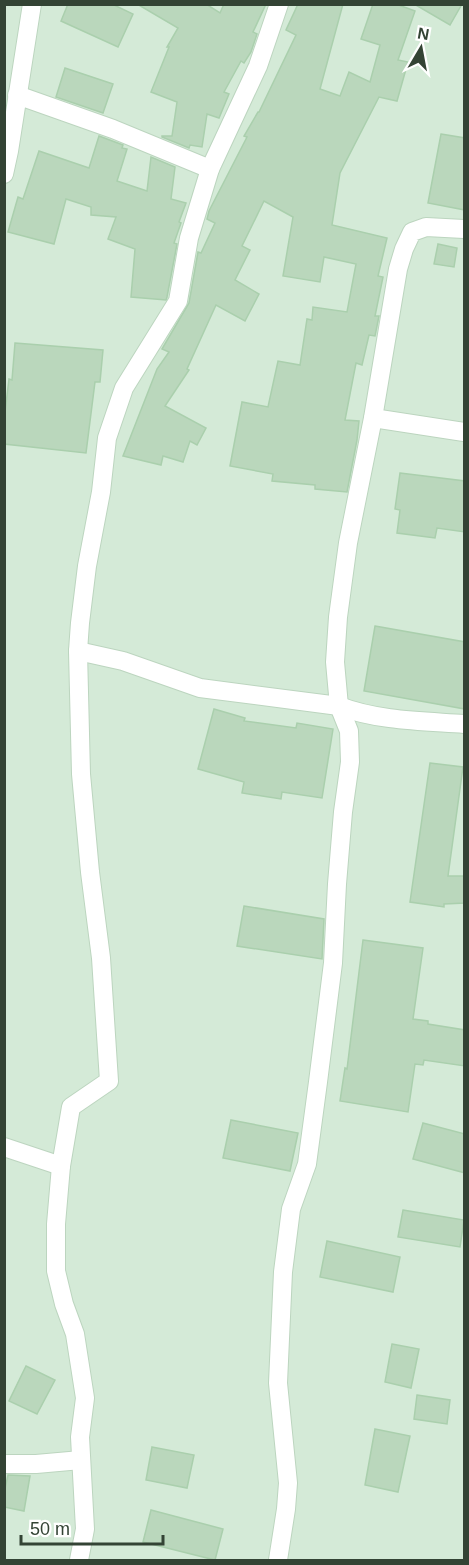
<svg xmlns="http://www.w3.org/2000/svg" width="469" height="1565" font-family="Arial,sans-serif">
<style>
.residential{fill:#d4ead7}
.building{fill:#bad7bc;stroke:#aacfad;stroke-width:1.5}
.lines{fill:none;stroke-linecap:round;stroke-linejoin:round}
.minor-casing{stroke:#bcd5bf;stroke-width:20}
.minor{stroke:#fff;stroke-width:18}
</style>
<rect width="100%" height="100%" fill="#e2f2e5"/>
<!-- residential -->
<rect class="residential" x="5" y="5" width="459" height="1555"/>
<!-- building -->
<g class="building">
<polygon points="68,4 112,4 133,14 118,47 61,21"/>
<polygon points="137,4 206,4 220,13 224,4 266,4 253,32 257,34 251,52 244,63 241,61 224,92 229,94 219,118 207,114 202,147 190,145 189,148 162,137 162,136 172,136 177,102 151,92 169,47 167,47 178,28"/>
<polygon points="298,4 343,4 320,89 340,96 349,72 370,82 380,45 361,39 373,4 396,4 415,11 398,60 408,62 397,101 379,97 340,173 332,225 387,238 378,276 383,277 375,316 379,316 375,336 369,335 362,365 356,363 345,420 359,421 357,440 347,492 315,489 315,485 272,481 273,474 230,466 242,402 268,407 278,361 300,365 307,319 312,320 313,307 347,312 356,264 324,257 320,282 283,276 293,217 264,201 242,246 250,250 235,280 259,294 245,321 216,305 187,369 189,370 165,406 206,428 197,445 190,441 183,462 163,456 161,465 123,456 157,369 169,352 162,349 189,303 198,252 201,253 215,223 207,219 209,211 247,137 244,136 258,112 259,112 296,35 286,30"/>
<polygon points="414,4 462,4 450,25"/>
<polygon points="65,68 113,84 103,113 56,97"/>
<polygon points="441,134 465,138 465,210 428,203"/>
<polygon points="99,136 123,145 122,148 127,149 117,181 147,191 151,157 175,167 171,199 186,203 179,222 181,223 174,243 177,244 167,297 166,300 131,297 135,249 108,239 116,217 91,215 91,207 66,199 54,244 8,232 18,197 23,199 39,151 89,168"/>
<polygon points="438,244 457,248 454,267 434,264"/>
<polygon points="15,343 103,350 100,382 95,382 86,453 4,444 4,420 9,379 12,380"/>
<polygon points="400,473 465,481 465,532 437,528 435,538 397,533 400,510 395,509"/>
<polygon points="375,626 465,642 465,709 364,691"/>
<polygon points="214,709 245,718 244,721 296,728 297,723 333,729 322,798 282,792 281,799 242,793 244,782 198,769"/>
<polygon points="430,763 463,767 448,876 465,876 465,903 444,904 444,907 410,902"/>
<polygon points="244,906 324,919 322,959 237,946"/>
<polygon points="363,940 423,948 413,1019 428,1021 428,1024 465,1030 465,1066 424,1060 423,1065 415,1064 408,1112 340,1101 345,1068 347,1069"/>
<polygon points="231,1120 298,1133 290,1171 223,1158"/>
<polygon points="423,1123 465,1134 465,1173 413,1159"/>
<polygon points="403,1210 464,1220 460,1247 398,1237"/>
<polygon points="327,1241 400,1257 393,1292 320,1277"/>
<polygon points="392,1344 419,1349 411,1388 385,1382"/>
<polygon points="26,1366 55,1380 37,1414 9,1401"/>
<polygon points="417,1395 450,1400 447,1424 414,1419"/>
<polygon points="375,1429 410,1436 398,1492 365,1485"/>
<polygon points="152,1447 194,1455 187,1488 146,1480"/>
<polygon points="8,1475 30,1476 24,1511 4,1507 4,1493"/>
<polygon points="151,1510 223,1529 215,1560 143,1542"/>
</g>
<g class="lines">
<!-- minor casing -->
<g class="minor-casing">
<g id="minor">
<polyline points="17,95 113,129 210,169"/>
<polyline points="4,174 9,151 32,4"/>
<polyline points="373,418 464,432"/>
<path d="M78,651L123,661L200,688L339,706C378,721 423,721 464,724"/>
<polyline points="4,1147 61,1166"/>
<polyline points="4,1464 36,1464 81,1460"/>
<polyline points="79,1560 85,1529 80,1437 85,1398 75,1334 64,1304 56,1271 56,1224 61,1166 71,1107 109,1081 101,958 90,872 81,774 78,651 80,623 87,566 101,492 107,438 124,388 178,301 189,238 210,169 258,66 279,4"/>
<polyline points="278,1560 286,1509 288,1483 278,1383 283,1272 291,1209 307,1164 318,1082 333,963 337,884 343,812 350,762 349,731 339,706 335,662 338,617 348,543 373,418 398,269 404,249 412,232 426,227 464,229"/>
</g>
</g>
<!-- minor -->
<use href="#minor" class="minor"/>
</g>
<!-- border -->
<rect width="469" height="1565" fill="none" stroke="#334334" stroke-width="12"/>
<!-- north arrow -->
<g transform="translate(421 48) rotate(10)" stroke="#ffffff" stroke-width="4.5" paint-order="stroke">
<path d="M0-4.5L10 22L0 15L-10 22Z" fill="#334334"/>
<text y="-9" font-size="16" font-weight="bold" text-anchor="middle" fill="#334334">N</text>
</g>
<!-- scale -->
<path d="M21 1535v9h142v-9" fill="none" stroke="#334334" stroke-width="3"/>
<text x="30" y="1535" font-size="18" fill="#334334" stroke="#ffffff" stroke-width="4.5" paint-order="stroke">50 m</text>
</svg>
